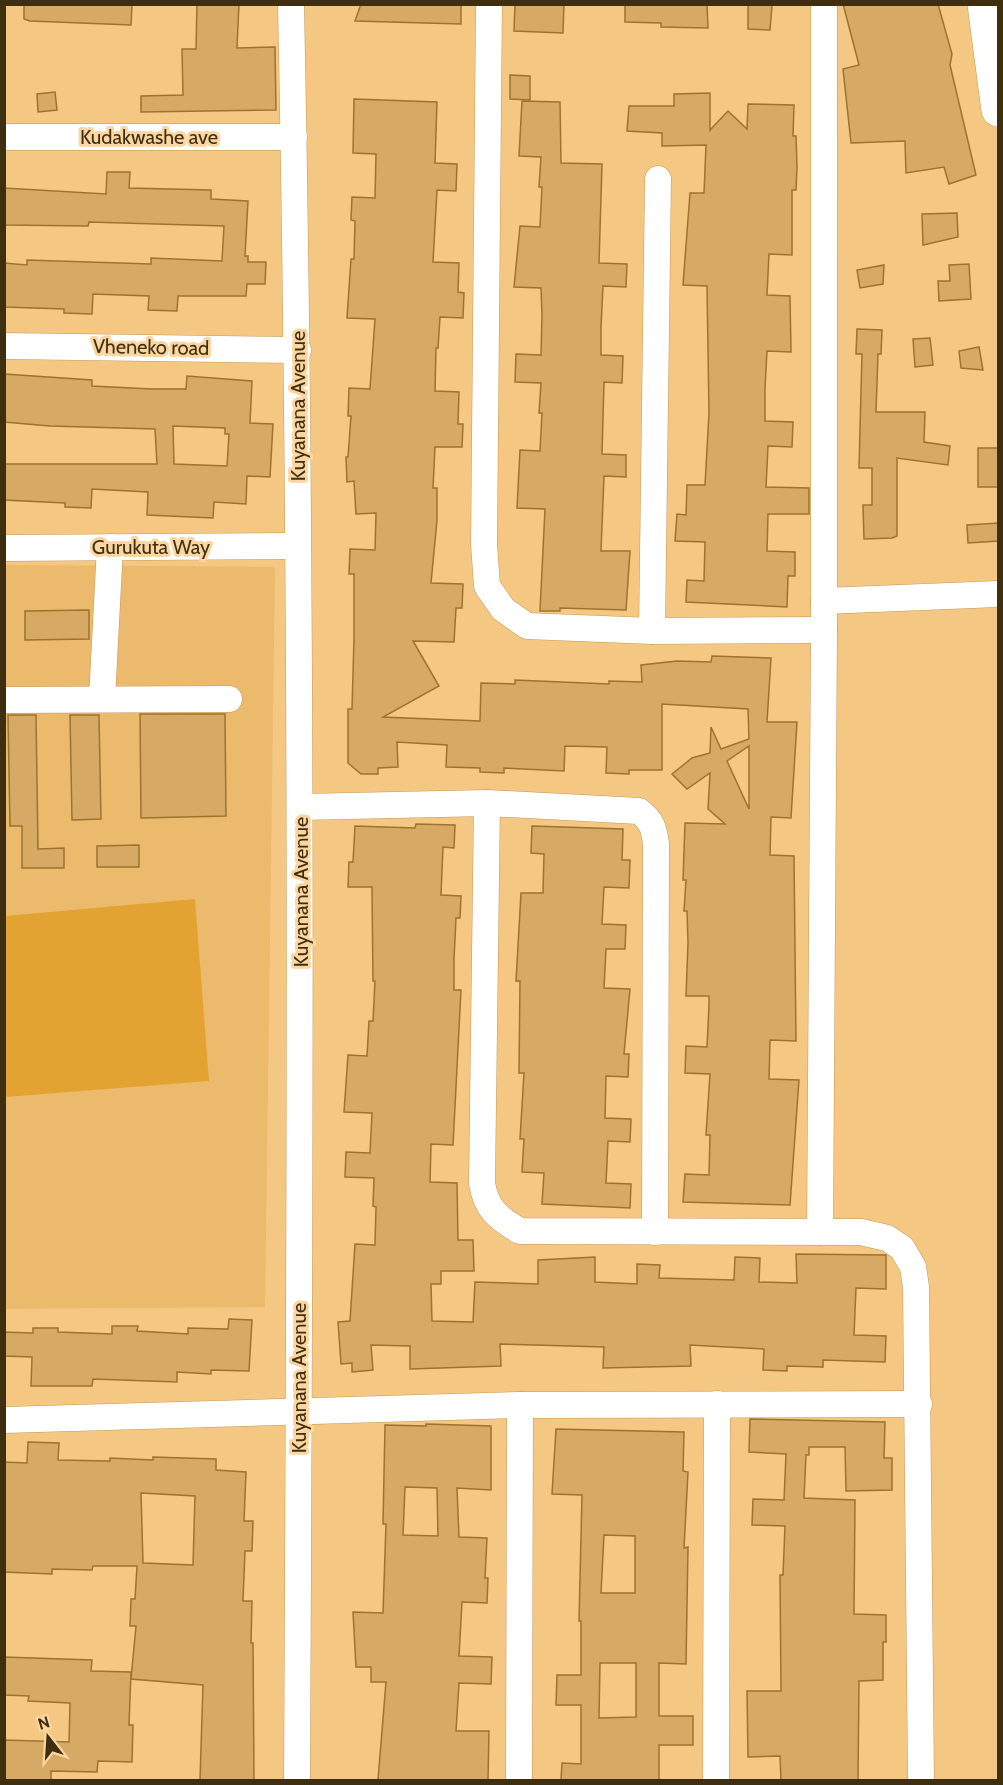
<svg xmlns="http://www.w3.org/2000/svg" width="1003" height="1785" font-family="Cabin,sans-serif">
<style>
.built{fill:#ecba6d}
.green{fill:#e3a332}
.building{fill:#d6aa65;stroke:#9d732d;stroke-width:1.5;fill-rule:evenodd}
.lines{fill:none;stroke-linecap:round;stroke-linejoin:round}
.street-casing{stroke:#c59955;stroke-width:27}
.secondary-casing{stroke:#c59955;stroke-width:34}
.street{stroke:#fff;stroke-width:26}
.secondary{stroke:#fff;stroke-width:33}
.labels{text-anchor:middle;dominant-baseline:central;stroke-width:6;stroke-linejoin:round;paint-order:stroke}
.street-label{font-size:20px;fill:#402e11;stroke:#fbd6a0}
</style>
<rect width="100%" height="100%" fill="#f4c782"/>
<!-- built -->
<polygon class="built" points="4,565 275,567 265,1307 5,1309"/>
<!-- green -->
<polygon class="green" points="195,899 209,1081 5,1097 5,916"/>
<!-- building -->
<g class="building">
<polygon points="24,4 132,4 131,25 30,21 24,19"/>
<polygon points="197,4 239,4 237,48 275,47 276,110 141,112 141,96 183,95 182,49 196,49"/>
<polygon points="361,4 461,4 461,24 355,21"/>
<polygon points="515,4 564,4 563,33 514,31"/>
<polygon points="625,4 707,4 708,28 661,27 661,23 625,22"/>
<polygon points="843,4 938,4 952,54 950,65 976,175 949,184 944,167 906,173 905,141 851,143 843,69 859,65"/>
<polygon points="748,5 772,5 770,30 748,29"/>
<polygon points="510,75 530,76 530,100 510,99"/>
<polygon points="55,92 57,110 38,112 37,94"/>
<polygon points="710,93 710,130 728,111 747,129 748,104 794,105 793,136 796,136 797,167 796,190 792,190 792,255 769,254 767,295 790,296 791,352 767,351 765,388 765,421 793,422 792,447 768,446 766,487 809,488 809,514 768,514 767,551 795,552 795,576 788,576 787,607 686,602 687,580 704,581 705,542 675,541 677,514 686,515 687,485 705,485 709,413 707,286 683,285 690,193 704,193 706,145 662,146 662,133 627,131 629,106 674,106 674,94"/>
<path d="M354,99L437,102L435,163L457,164L456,191L437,190L433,262L459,263L458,292L464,293L463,318L440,317L438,348H436L435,391L459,392L458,424H463L462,447H435L433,488H437V520L431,583L463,584L462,608H456L454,642L413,641L439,686L383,717L480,721L481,683L515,684V680L609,684V681L642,682L641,665L677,661L711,662L712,656L771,658L767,722H797L791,818L771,817L770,855L794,856L796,1041L770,1040L769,1079L799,1080L790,1205L683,1202L685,1174L709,1175L710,1135H706L710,1074L685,1073L686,1046L707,1047L709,1005V996H686L688,943L687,911H684L686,880H683L685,823L725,824L708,809L710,773L687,789L672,774L692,758L710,753L711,727L721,749L749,739L748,709L662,704V770H629V774L606,773L607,747L565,746L564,771L504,768V773L480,772V768L446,767L447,745L397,742L398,767L378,768V774H361L348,763V709H352L354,638V574H349L350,549L375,550L376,513L356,514L354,481L347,482L346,457H348L351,416H348L349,388L370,389L375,319L347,318L351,259H354L355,221L351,220L352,197L375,198L376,154L353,153ZM749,746V809L727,761Z"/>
<polygon points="522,101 560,102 561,163 602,164 599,263 627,264 626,287 603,286 601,327 601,355 623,356 622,383 604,382 602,454 626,455 626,477 604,476 601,551 630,551 626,610 560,608 560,611 540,611 545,509 517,508 520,450 540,451 542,413 539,413 541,383 515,382 516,354 541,355 542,315 541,288 514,287 520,226 540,227 542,187 539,187 541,157 519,156"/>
<polygon points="107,172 130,172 129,188 211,190 211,199 248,201 245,256 248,256 248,262 266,262 265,284 247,284 246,296 178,296 177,311 148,310 149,296 93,294 92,314 64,313 64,309 4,307 4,263 27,265 27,260 151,264 151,258 222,261 224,226 89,222 88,226 4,225 4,188 106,194"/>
<polygon points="957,213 958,237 923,245 922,214"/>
<polygon points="969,264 971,299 939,301 938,281 950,281 949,265"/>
<polygon points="884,265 883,284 860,288 857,270"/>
<polygon points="857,329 882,330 881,354 878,354 876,412 925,412 924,442 950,446 948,465 897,458 897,536 892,538 864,539 863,505 872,505 872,468 859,468 862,354 856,354"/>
<polygon points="930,338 933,365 915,367 913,339"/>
<polygon points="979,347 983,370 961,368 959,351"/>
<path d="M4,374L92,380V386L152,389H186L187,376L252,381L250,423L273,424L270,477L247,476L246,504L214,502L213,518L147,515L148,492L92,489L91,508L65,507V503L4,500V464H157L155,429L50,426L4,422ZM173,426L225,428V434H229L227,466L174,464Z"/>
<rect x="978" y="448" width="21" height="39"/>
<polygon points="999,523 999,541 968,543 967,525"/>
<polygon points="89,610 89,639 25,640 25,611"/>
<polygon points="140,714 225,714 226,816 141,818"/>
<polygon points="8,715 36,715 38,849 64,848 64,868 22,868 22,826 10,826"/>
<polygon points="70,715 99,715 101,819 72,820"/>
<polygon points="416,824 455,825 454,848 443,847 441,895 461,896 460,918 456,918 454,959 454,990 461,990 453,1145 431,1144 430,1182 457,1183 458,1240 473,1240 474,1271 441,1271 441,1284 431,1284 432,1321 473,1322 475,1282 538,1284 538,1260 595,1257 595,1282 637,1284 637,1264 660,1265 659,1278 734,1280 735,1257 760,1258 759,1282 797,1283 796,1254 886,1255 886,1289 856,1288 854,1335 886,1336 885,1362 823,1360 823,1367 787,1366 787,1371 763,1370 764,1349 690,1345 691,1366 603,1368 604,1347 500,1344 501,1366 410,1369 410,1346 371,1345 373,1370 352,1372 352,1363 341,1364 338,1322 350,1321 355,1244 375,1245 376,1207 373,1206 374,1178 345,1177 346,1152 370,1153 372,1113 344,1112 348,1055 367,1056 369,1021 373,1021 375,981 373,981 372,887 348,887 349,862 353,862 355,826 415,828"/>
<polygon points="532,826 623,829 622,860 630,860 629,888 604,887 602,924 626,925 625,949 606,949 604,988 630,989 624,1054 629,1054 628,1077 606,1076 605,1118 631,1119 630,1142 608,1141 606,1183 631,1184 630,1208 542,1204 544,1173 522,1172 524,1139 520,1139 524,1073 519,1073 520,981 516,981 521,893 543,893 544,854 531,853"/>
<polygon points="139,845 139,867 97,867 97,846"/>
<polygon points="229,1319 252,1320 249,1371 211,1370 211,1374 177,1372 177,1382 93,1379 92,1386 31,1386 32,1357 4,1356 4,1332 33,1333 33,1328 58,1328 58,1332 112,1334 112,1326 138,1326 137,1331 188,1334 188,1328 228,1329"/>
<polygon points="750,1419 885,1422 884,1458 892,1458 892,1490 846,1491 845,1447 809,1447 809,1455 806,1455 804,1498 855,1500 854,1614 886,1615 886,1642 883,1642 883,1680 859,1681 858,1780 781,1780 780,1756 748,1757 747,1691 781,1691 780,1575 783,1575 785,1526 752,1525 753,1499 784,1500 786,1454 749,1452"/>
<path d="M426,1424L491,1426V1490L457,1488L459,1537L487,1538L485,1578H488L487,1603L462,1602L459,1656L492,1657L491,1684L459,1683L456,1731H489L488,1780H378L386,1682H371V1667H356L353,1612L383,1613L386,1524H383L385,1425L426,1426ZM405,1487L437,1488L438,1536L403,1535Z"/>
<path d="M556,1429L684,1432L683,1471L688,1472L684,1548L688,1547L686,1664L659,1663V1716H693V1745H659V1780H561L562,1763L581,1764V1705H556L557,1675H581V1621H579L582,1495L552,1494ZM604,1535L635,1536V1593H601ZM600,1663H636V1717L599,1718Z"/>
<path d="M28,1442L59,1443L58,1460L110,1461V1458L153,1460V1457L216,1459V1470L246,1472L244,1521H253L252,1551H245L243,1601H252L251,1643H253L254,1780H200L203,1685L131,1679L136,1626H130L131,1599H135L137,1566H93L92,1570L52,1569V1574L4,1572V1462L27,1463ZM141,1493L195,1496L193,1565L143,1563Z"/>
<polygon points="4,1657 92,1660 91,1671 131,1672 129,1725 133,1725 132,1762 98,1761 97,1772 51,1771 51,1780 4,1780 4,1740 69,1742 70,1703 28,1701 29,1696 4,1695"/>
</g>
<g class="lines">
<!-- street casing -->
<g class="street-casing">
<g id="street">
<path d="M291,4C303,596 300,1188 297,1780"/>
<polyline points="489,4 484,544 487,586 503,609 527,626 652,631 824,630"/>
<polyline points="4,137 294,137"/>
<polyline points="4,346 298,350"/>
<polyline points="4,548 298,546"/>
<polyline points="824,601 998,594"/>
<polyline points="652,631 658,179"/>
<polyline points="102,699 110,547"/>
<polyline points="4,700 229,699"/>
<path d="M487,803L482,1183C486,1209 498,1218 520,1231L861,1232L887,1238L902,1248L913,1267L916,1287L921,1780"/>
<path d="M301,807L487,803L639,811C652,821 654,828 656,844L655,1232"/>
<polyline points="820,1232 824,630 824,4"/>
<polyline points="4,1420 520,1405 919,1404"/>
<polyline points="519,1780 520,1405"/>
<polyline points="716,1780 717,1404"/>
</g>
</g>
<!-- secondary casing -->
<g class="secondary-casing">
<polyline id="secondary" points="984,4 998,110"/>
</g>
<!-- street -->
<use href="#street" class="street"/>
<!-- secondary -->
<use href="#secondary" class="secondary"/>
</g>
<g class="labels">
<!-- street labels -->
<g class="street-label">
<text x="149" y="137">Kudakwashe ave</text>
<text transform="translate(151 347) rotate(1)">Vheneko road</text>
<text transform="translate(298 406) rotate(-90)">Kuyanana Avenue</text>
<text x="151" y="547">Gurukuta Way</text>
<text transform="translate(301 892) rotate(-90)">Kuyanana Avenue</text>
<text transform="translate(299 1378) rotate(-90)">Kuyanana Avenue</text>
</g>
</g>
<!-- border -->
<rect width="1003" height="1785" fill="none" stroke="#402e11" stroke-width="12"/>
<!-- north arrow -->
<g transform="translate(48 1737) rotate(343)" stroke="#fbd6a0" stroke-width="4.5" paint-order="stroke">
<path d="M0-4.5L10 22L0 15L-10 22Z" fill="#402e11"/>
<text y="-9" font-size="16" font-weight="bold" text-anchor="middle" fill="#402e11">N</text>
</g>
</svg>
